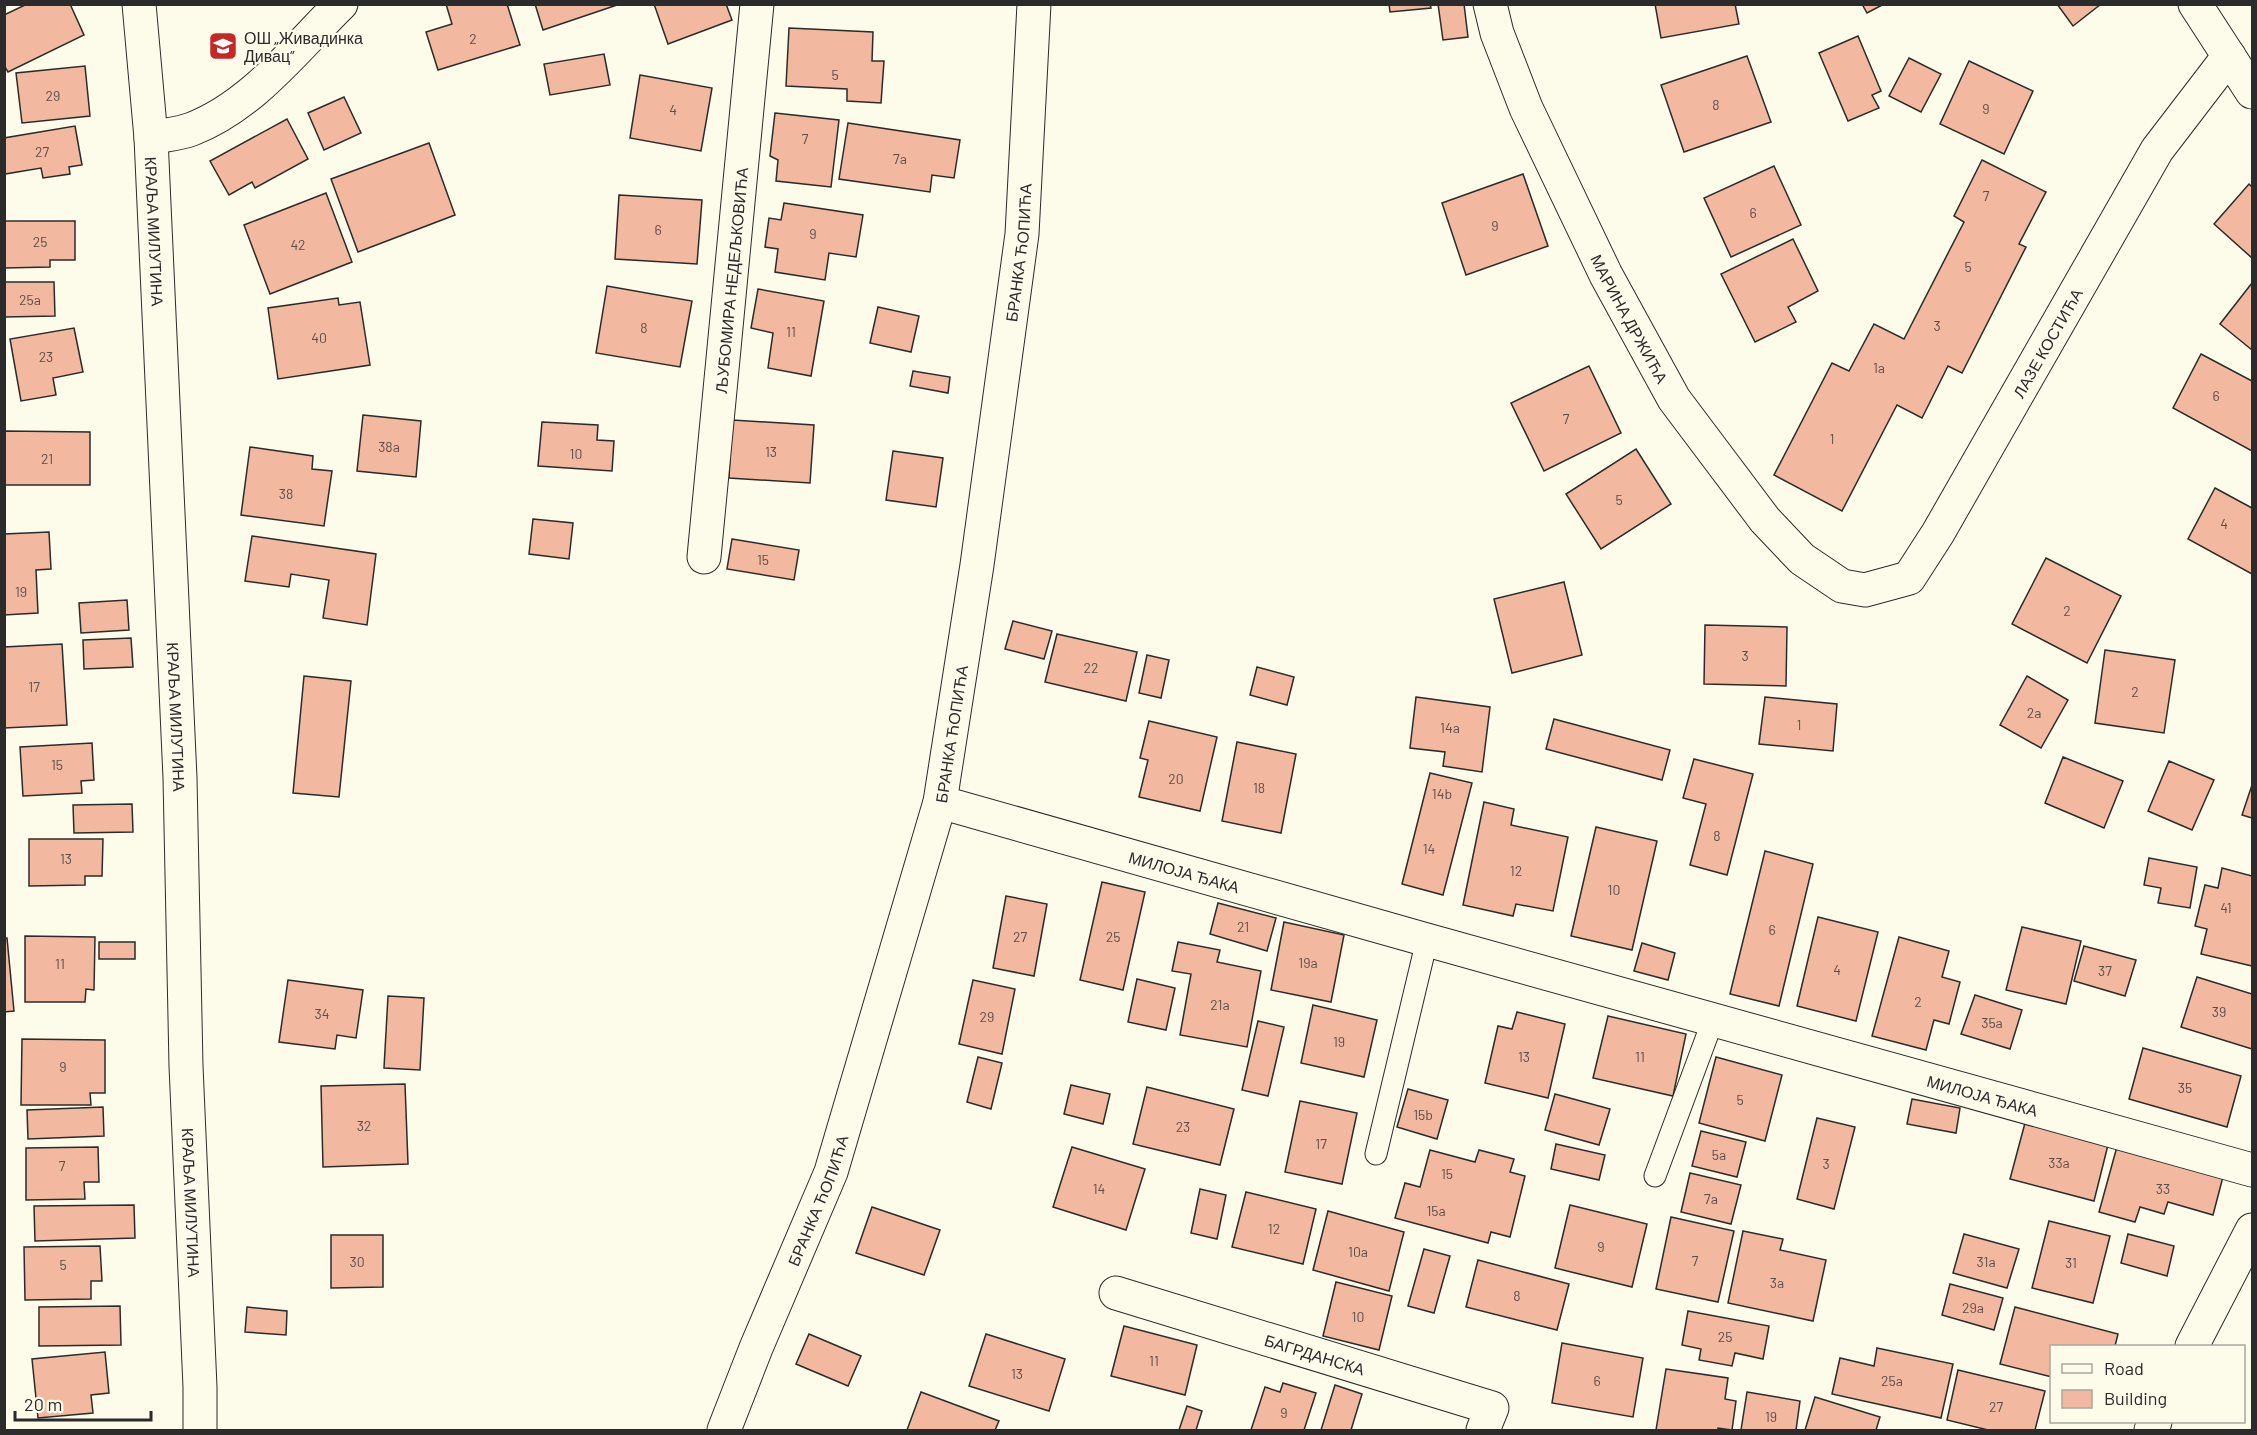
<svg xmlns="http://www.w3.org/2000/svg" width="2257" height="1435" font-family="Barlow,sans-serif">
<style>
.building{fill:#f2b8a0;stroke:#2b2b2b;stroke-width:1.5}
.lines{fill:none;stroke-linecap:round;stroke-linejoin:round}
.service-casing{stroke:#2b2b2b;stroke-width:23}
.minor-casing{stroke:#2b2b2b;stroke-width:35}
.tertiary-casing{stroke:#2b2b2b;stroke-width:35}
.service{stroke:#fdfbea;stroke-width:21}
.minor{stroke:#fdfbea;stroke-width:33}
.tertiary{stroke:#fdfbea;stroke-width:33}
.labels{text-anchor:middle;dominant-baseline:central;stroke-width:4.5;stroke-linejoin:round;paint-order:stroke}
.number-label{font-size:14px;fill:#5d4e48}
.poi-label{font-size:16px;fill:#2b2b2b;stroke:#fdfbea;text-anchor:start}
.street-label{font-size:16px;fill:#2b2b2b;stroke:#fdfbea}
</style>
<rect width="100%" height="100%" fill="#fdfbea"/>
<!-- building -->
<g class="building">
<polygon points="27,4 70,4 84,35 8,72 4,65 4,15"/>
<polygon points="446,4 507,4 520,45 438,70 426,32 452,24"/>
<polygon points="535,4 620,4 543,30"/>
<polygon points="654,4 726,4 732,20 668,44"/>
<polygon points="1389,4 1430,4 1431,8 1390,12"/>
<polygon points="1438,4 1464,4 1468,37 1443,40"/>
<polygon points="1655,4 1735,4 1739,24 1661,38"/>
<polygon points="1862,4 1884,4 1867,13"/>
<polygon points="2057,4 2101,4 2073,26"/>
<polygon points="789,28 873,32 872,61 884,61 881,103 847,101 847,89 786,86"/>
<polygon points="1858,36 1881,91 1872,95 1879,108 1848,121 1819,53"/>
<polygon points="604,54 610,85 550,95 544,64"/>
<polygon points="1747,56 1771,122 1684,152 1661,85"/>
<polygon points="1909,58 1941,74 1921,112 1889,96"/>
<polygon points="1969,61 2033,91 2004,154 1940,124"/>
<polygon points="85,66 90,116 22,123 16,73"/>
<polygon points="640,75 712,88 701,151 630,138"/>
<polygon points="344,97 361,133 324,150 308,113"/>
<polygon points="775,113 839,120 831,187 776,181 778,160 770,156"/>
<polygon points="287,119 308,159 255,188 252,182 229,195 210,161"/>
<polygon points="848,123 960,140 954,178 932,175 930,192 839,179"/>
<polygon points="75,126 82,165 69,167 70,174 43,178 41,168 5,174 4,138"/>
<polygon points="429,143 455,215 358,252 331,179"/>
<polygon points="1982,160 2046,192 2019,244 2026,247 1962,373 1948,366 1922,418 1897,405 1842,511 1774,475 1832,363 1849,371 1874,324 1904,339 1964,222 1954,216"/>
<polygon points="1774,166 1801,225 1731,257 1704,198"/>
<polygon points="1523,174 1548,246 1466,275 1442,203"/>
<polygon points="2249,184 2252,187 2252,258 2214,224"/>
<polygon points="326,193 352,262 270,294 244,225"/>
<polygon points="619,195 702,200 697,264 615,259"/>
<polygon points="784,203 863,215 856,257 829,253 825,280 775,272 778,249 765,247 769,218 781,220"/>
<polygon points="4,221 75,221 75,260 50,260 50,267 4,268"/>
<polygon points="1793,239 1818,291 1788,307 1796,322 1755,342 1721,274"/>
<polygon points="4,282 54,282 55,316 4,317"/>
<polygon points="2252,283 2252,350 2220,324"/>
<polygon points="607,286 692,301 680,367 596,353"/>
<polygon points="758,289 824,301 811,376 768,368 773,333 751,328"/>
<polygon points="338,298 339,305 360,302 370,365 278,379 268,308"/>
<polygon points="878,307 919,316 911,352 870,343"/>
<polygon points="74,328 83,372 53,378 56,395 21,401 10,339"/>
<polygon points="2201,354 2252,381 2252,451 2173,408"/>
<polygon points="1589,366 1621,433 1544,471 1511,403"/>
<polygon points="913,371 950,377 948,393 910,386"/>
<polygon points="363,415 421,421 416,477 357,471"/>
<polygon points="732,420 814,425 810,483 729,478"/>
<polygon points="542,422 598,425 597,440 614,441 612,471 538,466"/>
<polygon points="4,431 90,432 90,485 4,485"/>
<polygon points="250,447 313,456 312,469 332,471 324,526 241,515"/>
<polygon points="1636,449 1671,504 1601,549 1566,494"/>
<polygon points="893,451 943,458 936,507 886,500"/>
<polygon points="2215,488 2252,508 2252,574 2188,539"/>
<polygon points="533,519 573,523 569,559 529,554"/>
<polygon points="49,532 51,569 36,570 38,613 4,615 4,534"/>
<polygon points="252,536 376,554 367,625 323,618 329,580 291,574 289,587 245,581"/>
<polygon points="732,539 799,550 794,580 727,569"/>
<polygon points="2046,558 2121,596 2087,663 2012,624"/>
<polygon points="1564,582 1582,655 1512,673 1494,599"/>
<polygon points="127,600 129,630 81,633 79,603"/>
<polygon points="1013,621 1052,631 1044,659 1005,649"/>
<polygon points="1705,625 1787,627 1786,686 1704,684"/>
<polygon points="1057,634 1137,652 1126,701 1045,682"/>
<polygon points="131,638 133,667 84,669 83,640"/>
<polygon points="62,644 67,725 4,728 4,647"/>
<polygon points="2105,650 2175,660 2164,733 2095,723"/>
<polygon points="1147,655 1169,660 1161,698 1139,693"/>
<polygon points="1257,667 1294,677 1287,705 1250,695"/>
<polygon points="304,676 351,681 339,797 293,793"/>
<polygon points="2027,676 2068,700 2041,748 2000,725"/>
<polygon points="1416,697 1490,707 1482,772 1443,766 1445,752 1410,748"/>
<polygon points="1765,697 1837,704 1833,751 1759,744"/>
<polygon points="1554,719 1670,750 1662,780 1546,749"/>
<polygon points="1149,721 1217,737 1200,811 1139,797 1148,760 1140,758"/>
<polygon points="1237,742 1296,754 1281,833 1222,821"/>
<polygon points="92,743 94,780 81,781 82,793 23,796 20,747"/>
<polygon points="2063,757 2123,781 2104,828 2045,803"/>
<polygon points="1694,759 1753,774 1727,875 1690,865 1706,804 1683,798"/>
<polygon points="2169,761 2214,780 2192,830 2148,811"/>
<polygon points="1430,773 1472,783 1443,895 1402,884"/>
<polygon points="2252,785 2252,818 2242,815"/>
<polygon points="1484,802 1514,809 1511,825 1568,837 1553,911 1516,904 1513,916 1463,905"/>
<polygon points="132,804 133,832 74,833 73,805"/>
<polygon points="1596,827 1657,841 1632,950 1571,936"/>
<polygon points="29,839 103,839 102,876 85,876 85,885 29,886"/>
<polygon points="1765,851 1813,864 1779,1006 1730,994"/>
<polygon points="2149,858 2197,867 2190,908 2158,903 2161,888 2144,885"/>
<polygon points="2222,868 2252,876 2252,966 2201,954 2207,929 2195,926 2205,885 2218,888"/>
<polygon points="1102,882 1145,892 1123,990 1080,980"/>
<polygon points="1006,896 1047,904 1034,976 993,968"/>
<polygon points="1218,903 1276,918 1267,951 1210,934"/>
<polygon points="1818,917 1878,932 1856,1021 1797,1006"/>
<polygon points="1284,922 1344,935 1331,1002 1271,990"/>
<polygon points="2022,927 2081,941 2066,1004 2006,990"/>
<polygon points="25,936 95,937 94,990 86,989 85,1002 25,1002"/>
<polygon points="1899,937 1949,951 1942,977 1960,982 1949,1024 1934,1020 1926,1050 1872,1036"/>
<polygon points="4,938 7,938 14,1011 4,1012"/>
<rect x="99" y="942" width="36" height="17"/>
<polygon points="1178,942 1220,950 1217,962 1261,971 1247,1047 1180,1035 1191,974 1172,971"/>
<polygon points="1642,943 1675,953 1668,980 1634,971"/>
<polygon points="2084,946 2136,960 2125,996 2074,981"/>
<polygon points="2197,977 2252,994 2252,1049 2181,1027"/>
<polygon points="1137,979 1175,988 1166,1030 1128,1022"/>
<polygon points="288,980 363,990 356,1038 337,1035 335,1049 279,1042"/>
<polygon points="973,980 1015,989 1002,1054 959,1044"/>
<polygon points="1975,995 2022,1010 2010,1049 1961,1034"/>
<polygon points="388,996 424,998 420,1070 384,1068"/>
<polygon points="1313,1005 1377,1020 1364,1077 1301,1063"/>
<polygon points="1517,1012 1565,1024 1548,1098 1485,1083 1498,1026 1512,1029"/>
<polygon points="1608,1016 1686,1034 1673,1096 1593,1078"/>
<polygon points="1258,1021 1284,1027 1268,1096 1242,1090"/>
<polygon points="22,1039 105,1040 105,1093 90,1093 91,1105 21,1105"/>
<polygon points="2143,1048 2241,1076 2227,1127 2129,1099"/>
<polygon points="978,1057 1002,1063 991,1109 967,1102"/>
<polygon points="1716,1057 1782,1075 1765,1141 1699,1123"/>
<polygon points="405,1084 408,1164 323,1167 321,1086"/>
<polygon points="1071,1085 1110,1094 1103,1124 1064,1114"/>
<polygon points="1147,1087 1234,1109 1220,1165 1133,1144"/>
<polygon points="1408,1089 1448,1100 1437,1139 1397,1127"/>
<polygon points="1555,1094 1610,1109 1599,1145 1545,1130"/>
<polygon points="1912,1099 1960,1108 1956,1133 1907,1124"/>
<polygon points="1300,1101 1357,1113 1342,1184 1285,1172"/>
<polygon points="103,1107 104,1136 28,1139 27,1110"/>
<polygon points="1817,1118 1855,1127 1834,1209 1797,1199"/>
<polygon points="2025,1123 2108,1145 2094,1201 2010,1179"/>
<polygon points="1701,1131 1746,1142 1737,1177 1692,1166"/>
<polygon points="2118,1143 2224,1173 2213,1215 2168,1202 2164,1214 2140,1207 2135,1222 2099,1212"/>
<polygon points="1556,1144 1605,1155 1599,1180 1551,1169"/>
<polygon points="98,1147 99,1182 84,1182 85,1199 26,1200 26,1148"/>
<polygon points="1072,1147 1145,1169 1126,1230 1053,1207"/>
<polygon points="1430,1150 1475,1162 1479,1150 1514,1159 1510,1172 1525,1176 1510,1237 1491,1232 1488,1243 1395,1218 1405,1183 1420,1187"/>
<polygon points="1690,1173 1741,1185 1731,1224 1681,1212"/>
<polygon points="1200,1189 1226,1195 1217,1239 1191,1233"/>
<polygon points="1246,1192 1316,1209 1303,1264 1232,1247"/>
<polygon points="134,1205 135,1238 35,1241 34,1206"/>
<polygon points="1570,1205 1647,1224 1632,1287 1555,1268"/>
<polygon points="872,1207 940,1230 924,1275 856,1253"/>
<polygon points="1328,1211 1404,1232 1389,1291 1313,1270"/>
<polygon points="1671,1217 1734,1231 1718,1302 1656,1289"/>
<polygon points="2049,1221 2110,1236 2093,1303 2032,1288"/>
<polygon points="1743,1231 1783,1239 1780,1250 1826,1260 1813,1321 1728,1303"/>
<polygon points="1964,1234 2019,1249 2007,1288 1953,1273"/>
<polygon points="2128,1234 2174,1246 2167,1276 2121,1263"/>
<polygon points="331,1235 383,1235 383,1287 331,1288"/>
<polygon points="100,1246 102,1281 91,1281 91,1299 25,1300 24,1247"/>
<polygon points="1424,1249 1450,1256 1434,1313 1408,1306"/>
<polygon points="1478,1260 1569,1284 1557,1330 1466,1307"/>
<polygon points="1336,1282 1392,1296 1379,1350 1323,1336"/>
<polygon points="1950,1284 2003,1298 1994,1330 1942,1315"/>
<polygon points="120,1306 121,1345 39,1346 39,1307"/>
<polygon points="247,1307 287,1311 286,1335 245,1332"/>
<polygon points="2015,1307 2118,1334 2115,1346 2052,1346 2052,1377 2000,1364"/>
<polygon points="1688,1311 1769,1326 1763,1359 1735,1353 1732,1366 1699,1360 1701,1349 1682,1345"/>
<polygon points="1124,1326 1197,1345 1185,1395 1111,1376"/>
<polygon points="809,1334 861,1356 848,1386 796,1364"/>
<polygon points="986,1334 1065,1359 1049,1411 969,1386"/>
<polygon points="1562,1343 1643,1358 1633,1417 1552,1403"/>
<polygon points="1877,1348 1953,1364 1941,1418 1832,1394 1840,1358 1874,1366"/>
<polygon points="105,1352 109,1393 91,1395 93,1413 38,1418 32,1359"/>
<polygon points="1666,1369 1728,1378 1725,1399 1736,1401 1732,1430 1718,1428 1718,1430 1656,1430"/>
<polygon points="1958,1370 2045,1391 2035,1430 1988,1430 1947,1420"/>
<polygon points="1283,1383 1316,1393 1304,1430 1251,1430 1265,1387 1280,1392"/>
<polygon points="1335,1385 1362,1394 1351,1430 1321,1430"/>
<polygon points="921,1392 999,1421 995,1430 907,1430"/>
<polygon points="1747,1392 1800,1401 1796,1430 1741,1430"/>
<polygon points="1815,1397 1880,1417 1876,1430 1805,1430"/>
<polygon points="1187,1406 1202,1411 1196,1430 1179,1430"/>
</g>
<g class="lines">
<!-- service casing -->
<g class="service-casing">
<g id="service">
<polyline points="1376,1154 1427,940"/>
<polyline points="1655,1176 1713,1020"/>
</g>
</g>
<!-- minor casing -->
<g class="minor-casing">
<g id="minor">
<path id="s1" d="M1490,4L1497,33L1526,108L1606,275L1674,399L1765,520L1802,559L1842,586L1865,590L1909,578L1938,533L2157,150L2229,56"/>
<polyline points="2195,4 2252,92"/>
<path d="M151,138C164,135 179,134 192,129C252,106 296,48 341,4"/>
<path id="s2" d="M704,557L757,4"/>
<path id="s3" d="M940,802L1427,940L2252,1170"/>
<path id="s4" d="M1116,1293L1492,1408L1483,1430"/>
<polyline points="2192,1346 2252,1230"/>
<path id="s5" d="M724,1430L756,1348L831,1172L940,802L977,565L1022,234L1034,4"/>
<polyline points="2151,1430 2155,1422"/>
</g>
</g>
<!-- tertiary casing -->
<g class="tertiary-casing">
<g id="tertiary">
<path id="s6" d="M139,4L151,138L180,778L186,1066L200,1387V1430"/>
</g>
</g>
<!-- service -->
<use href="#service" class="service"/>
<!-- minor -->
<use href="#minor" class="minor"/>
<!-- tertiary -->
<use href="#tertiary" class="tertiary"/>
</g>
<!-- icons -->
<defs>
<g id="school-square" transform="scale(1.5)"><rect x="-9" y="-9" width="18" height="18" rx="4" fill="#c62828" stroke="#fdfbea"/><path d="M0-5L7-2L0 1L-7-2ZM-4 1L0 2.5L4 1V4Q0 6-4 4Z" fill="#fff"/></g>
</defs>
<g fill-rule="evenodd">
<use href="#school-square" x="223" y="46"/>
</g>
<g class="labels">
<!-- number labels -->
<g class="number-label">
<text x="473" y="38">2</text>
<text x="835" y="74">5</text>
<text x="53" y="95">29</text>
<text x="1716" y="104">8</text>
<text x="1986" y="108">9</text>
<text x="673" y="109">4</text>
<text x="805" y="138">7</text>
<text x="42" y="151">27</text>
<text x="900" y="158">7a</text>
<text x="1986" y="195">7</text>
<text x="1753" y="212">6</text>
<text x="1495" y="225">9</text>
<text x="658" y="229">6</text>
<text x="813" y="233">9</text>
<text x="40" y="241">25</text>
<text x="298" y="244">42</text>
<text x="1968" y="266">5</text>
<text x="30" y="299">25a</text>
<text x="1937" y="325">3</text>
<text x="644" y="327">8</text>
<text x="791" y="331">11</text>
<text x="319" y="337">40</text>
<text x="46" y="356">23</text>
<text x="1879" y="367">1a</text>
<text x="2216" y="395">6</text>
<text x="1566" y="418">7</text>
<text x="1832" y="438">1</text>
<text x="389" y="446">38a</text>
<text x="771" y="451">13</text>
<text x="576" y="453">10</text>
<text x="47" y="458">21</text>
<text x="286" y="493">38</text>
<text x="1619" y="499">5</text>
<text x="2224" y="523">4</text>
<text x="763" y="559">15</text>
<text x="21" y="591">19</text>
<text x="2067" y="610">2</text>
<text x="1745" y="655">3</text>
<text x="1091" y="667">22</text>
<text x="34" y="686">17</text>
<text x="2135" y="691">2</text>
<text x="2034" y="712">2a</text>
<text x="1799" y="724">1</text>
<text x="1450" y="727">14a</text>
<text x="57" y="764">15</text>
<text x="1176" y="778">20</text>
<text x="1259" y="787">18</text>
<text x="1442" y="793">14b</text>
<text x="1717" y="835">8</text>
<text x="1429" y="848">14</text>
<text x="66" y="858">13</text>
<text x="1516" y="870">12</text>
<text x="1614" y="889">10</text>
<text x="2226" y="907">41</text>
<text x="1243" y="926">21</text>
<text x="1772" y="929">6</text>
<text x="1020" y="936">27</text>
<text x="1113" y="936">25</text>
<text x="1308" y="962">19a</text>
<text x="60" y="963">11</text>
<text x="1837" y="969">4</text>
<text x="2105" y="970">37</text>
<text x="1918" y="1001">2</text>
<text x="1220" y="1004">21a</text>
<text x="2219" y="1011">39</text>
<text x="322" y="1013">34</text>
<text x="987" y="1016">29</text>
<text x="1992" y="1022">35a</text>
<text x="1339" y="1041">19</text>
<text x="1524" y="1056">13</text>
<text x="1640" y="1056">11</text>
<text x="63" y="1066">9</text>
<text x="2185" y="1087">35</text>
<text x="1740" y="1099">5</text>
<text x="1423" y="1114">15b</text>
<text x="364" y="1125">32</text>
<text x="1183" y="1126">23</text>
<text x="1321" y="1143">17</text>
<text x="1719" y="1154">5a</text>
<text x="2059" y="1162">33a</text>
<text x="1826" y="1163">3</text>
<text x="62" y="1165">7</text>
<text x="1447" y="1173">15</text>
<text x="1099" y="1188">14</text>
<text x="2163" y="1188">33</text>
<text x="1711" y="1198">7a</text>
<text x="1436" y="1210">15a</text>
<text x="1274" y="1228">12</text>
<text x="1601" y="1246">9</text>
<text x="1358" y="1251">10a</text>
<text x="1695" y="1260">7</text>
<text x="357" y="1261">30</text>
<text x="1986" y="1261">31a</text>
<text x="2071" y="1262">31</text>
<text x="63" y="1264">5</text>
<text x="1777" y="1282">3a</text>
<text x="1517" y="1295">8</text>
<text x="1973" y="1307">29a</text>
<text x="1358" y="1316">10</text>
<text x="1725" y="1336">25</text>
<text x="1154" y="1360">11</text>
<text x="1017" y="1373">13</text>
<text x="1597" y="1380">6</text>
<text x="1892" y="1380">25a</text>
<text x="1996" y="1406">27</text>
<text x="1284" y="1412">9</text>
<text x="1771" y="1416">19</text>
</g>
<!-- poi labels -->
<g class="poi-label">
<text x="244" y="37">ОШ „Живадинка<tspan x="244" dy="18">Дивац”</tspan></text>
</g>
<!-- street labels -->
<g class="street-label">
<text stroke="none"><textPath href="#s6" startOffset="228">КРАЉА МИЛУТИНА</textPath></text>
<text stroke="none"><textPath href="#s5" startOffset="1220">БРАНКА ЋОПИЋА</textPath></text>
<text stroke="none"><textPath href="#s2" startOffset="278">ЉУБОМИРА НЕДЕЉКОВИЋА</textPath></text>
<text stroke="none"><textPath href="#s1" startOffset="345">МАРИНА ДРЖИЋА</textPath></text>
<text stroke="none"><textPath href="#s1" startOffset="1032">ЛАЗЕ КОСТИЋА</textPath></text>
<text stroke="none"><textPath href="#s6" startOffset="714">КРАЉА МИЛУТИНА</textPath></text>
<text stroke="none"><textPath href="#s5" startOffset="734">БРАНКА ЋОПИЋА</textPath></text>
<text stroke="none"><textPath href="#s3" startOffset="254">МИЛОЈА ЂАКА</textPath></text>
<text stroke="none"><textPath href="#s3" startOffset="1083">МИЛОЈА ЂАКА</textPath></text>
<text stroke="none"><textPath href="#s5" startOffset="248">БРАНКА ЋОПИЋА</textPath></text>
<text stroke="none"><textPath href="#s6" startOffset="1200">КРАЉА МИЛУТИНА</textPath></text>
<text stroke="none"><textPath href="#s4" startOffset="208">БАГРДАНСКА</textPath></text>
</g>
</g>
<!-- border -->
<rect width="2257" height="1435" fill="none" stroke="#2b2b2b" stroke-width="12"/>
<!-- legend -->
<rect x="2050" y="1345" width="195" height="78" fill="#fdfbea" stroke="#a9a89e" stroke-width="1.5"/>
<rect x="2062" y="1364" width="30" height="9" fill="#fdfbea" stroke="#a9a89e" stroke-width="1.5"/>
<text x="2104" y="1375" font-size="18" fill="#2b2b2b">Road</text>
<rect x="2062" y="1390" width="30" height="18" fill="#f2b8a0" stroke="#a9a89e" stroke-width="1.5"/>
<text x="2104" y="1405" font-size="18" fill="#2b2b2b">Building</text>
<!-- scale -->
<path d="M15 1411v9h136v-9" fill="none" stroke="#2b2b2b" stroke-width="3"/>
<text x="24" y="1411" font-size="18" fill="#2b2b2b" stroke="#fdfbea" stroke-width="4.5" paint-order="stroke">20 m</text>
</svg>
